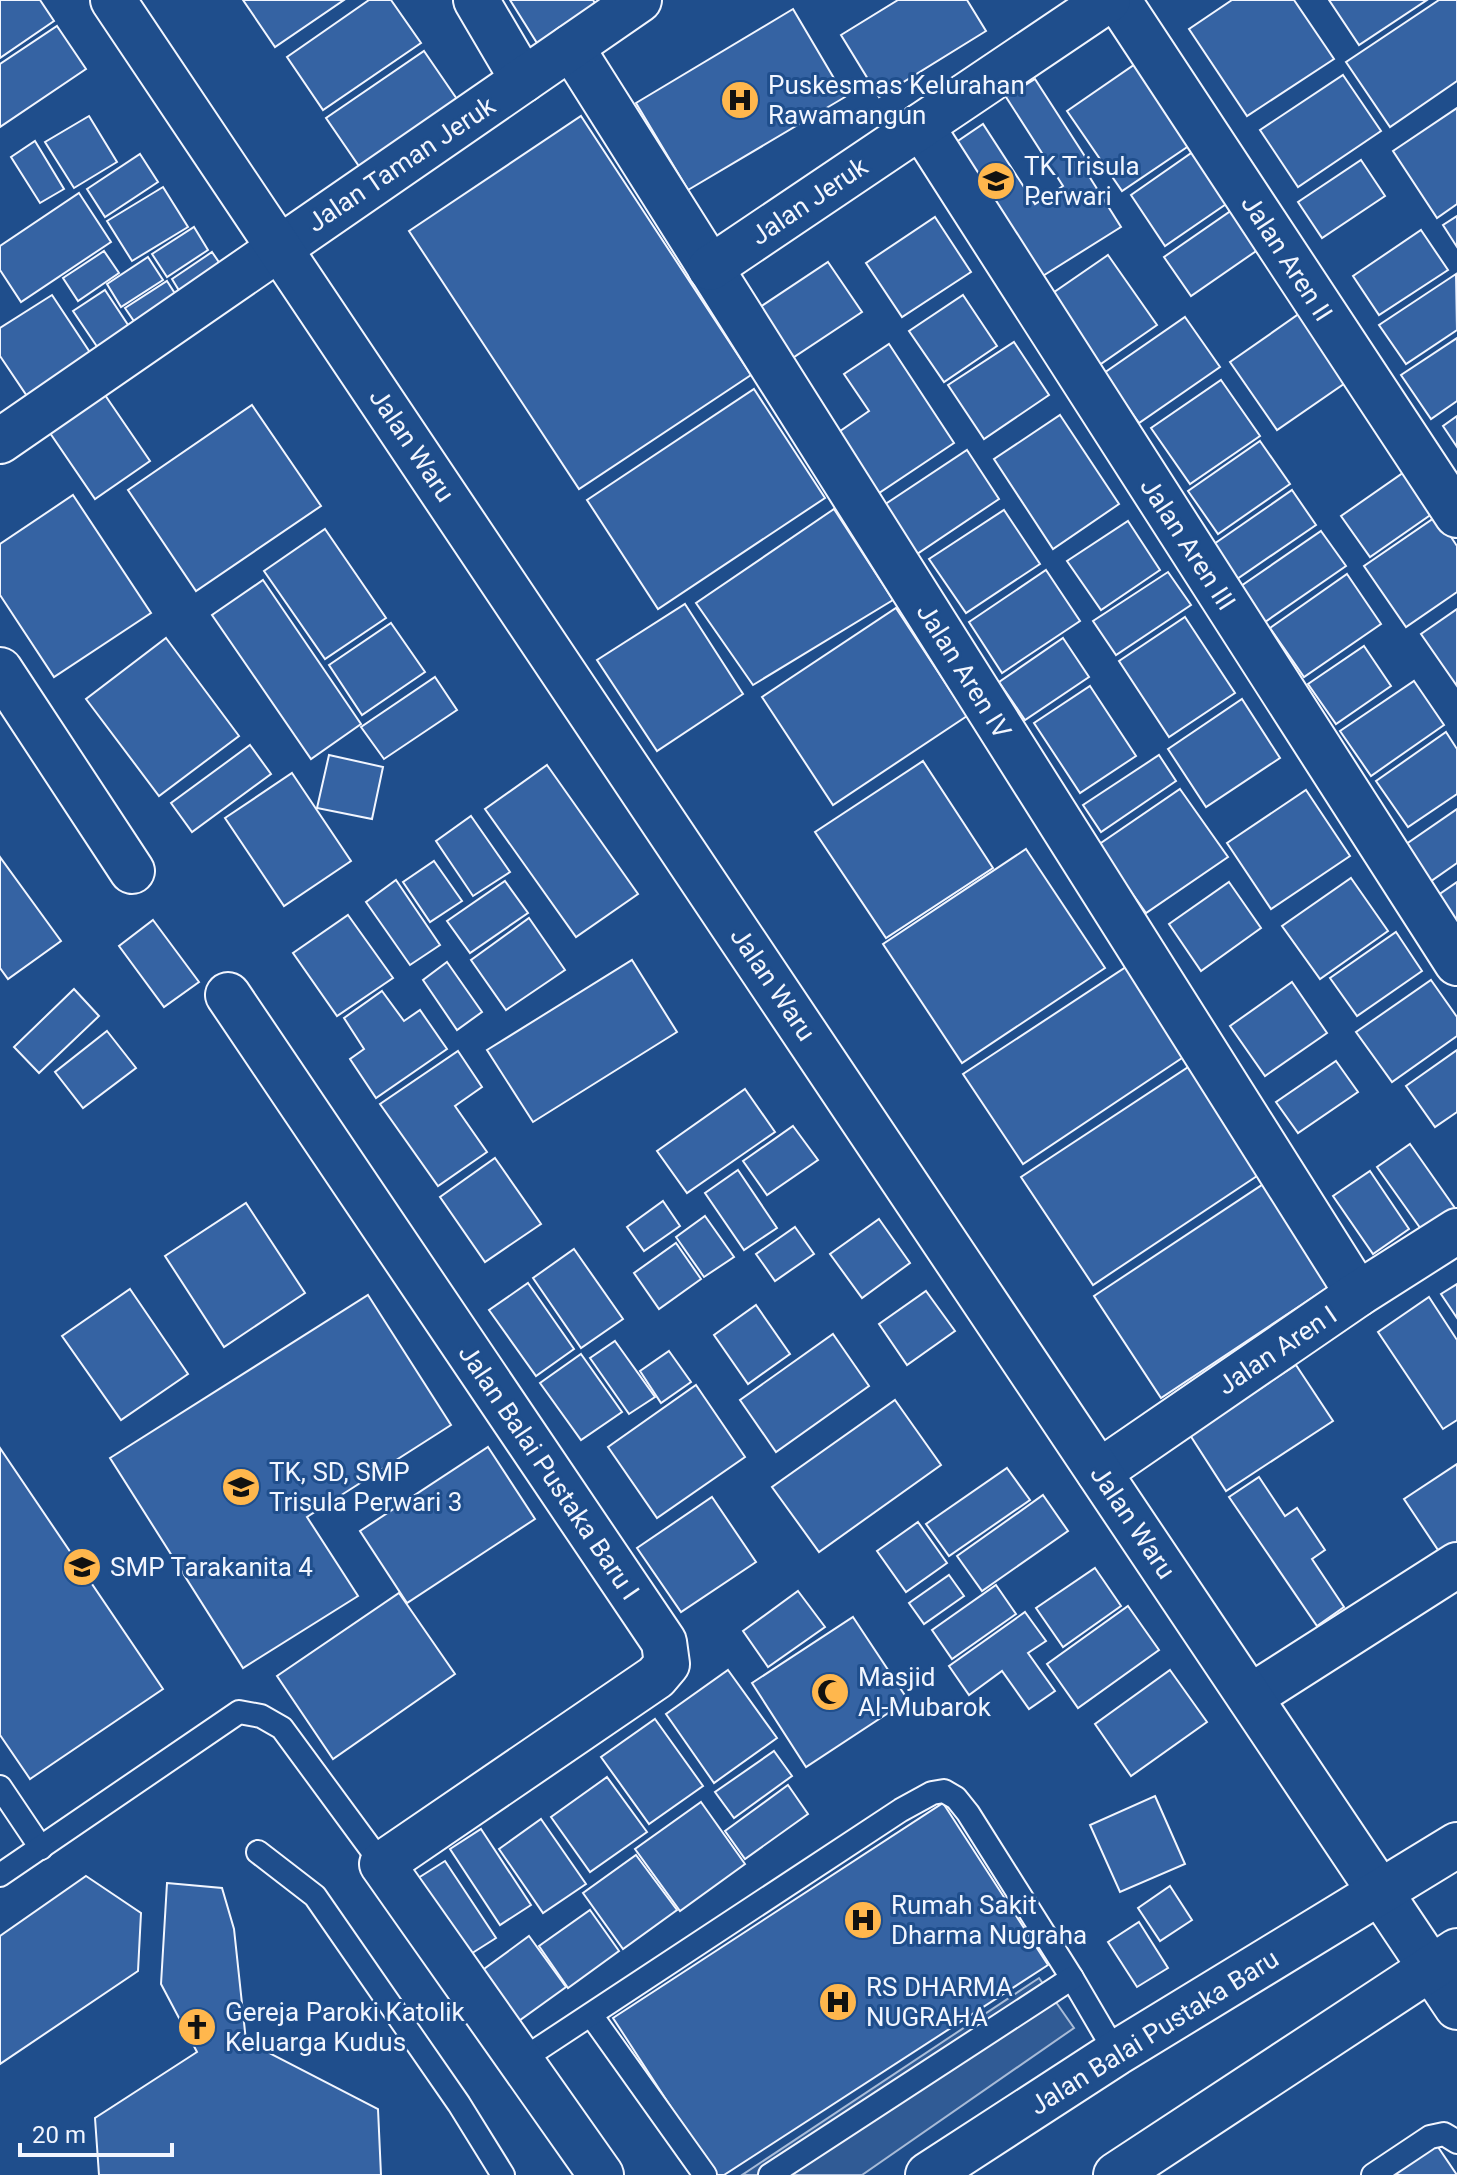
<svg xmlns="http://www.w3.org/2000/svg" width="1457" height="2175" font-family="Roboto,sans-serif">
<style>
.built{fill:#305b95;stroke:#a8bbd7;stroke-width:2}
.building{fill:#3563a3;stroke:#f2f6ff;stroke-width:2}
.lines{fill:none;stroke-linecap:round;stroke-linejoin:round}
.lane-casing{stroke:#f2f6ff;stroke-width:26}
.street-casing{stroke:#f2f6ff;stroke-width:48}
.secondary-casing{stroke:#f2f6ff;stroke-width:48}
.lane{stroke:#1f4e8c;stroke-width:22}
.street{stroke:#1f4e8c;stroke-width:44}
.secondary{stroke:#1f4e8c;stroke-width:44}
.labels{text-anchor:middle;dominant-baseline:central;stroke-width:6;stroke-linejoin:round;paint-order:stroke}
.poi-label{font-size:26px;fill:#f2f6ff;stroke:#1f4e8c;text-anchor:start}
.street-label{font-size:26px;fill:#f2f6ff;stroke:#1f4e8c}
</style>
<rect width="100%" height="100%" fill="#1f4e8c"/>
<!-- built -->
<polygon class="built" points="1039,1978 1074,2028 862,2175 742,2175"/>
<!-- building -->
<g class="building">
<polygon points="0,0 40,0 54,21 0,58"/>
<polygon points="243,0 344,0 275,47"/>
<polygon points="369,0 391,0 421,43 323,110 287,57"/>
<polygon points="510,0 593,0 601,12 542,51"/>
<polygon points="898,0 967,0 986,31 879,97 841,35"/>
<polygon points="1232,0 1294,0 1334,59 1247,116 1189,29"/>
<polygon points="1329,0 1427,0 1359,45"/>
<polygon points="1439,0 1457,0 1457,81 1390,127 1346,62"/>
<polygon points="793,9 845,97 688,190 636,103"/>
<polygon points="57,26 86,69 0,127 0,64"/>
<polygon points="424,51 461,105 363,172 326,118"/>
<polygon points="1144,58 1199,139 1122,191 1067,111"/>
<polygon points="1343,75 1381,131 1298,187 1260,130"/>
<polygon points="1035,79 1095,172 1089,176 1121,227 1038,279 949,147 983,124 1035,204 1063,186 1006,97"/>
<polygon points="1457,108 1457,204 1437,218 1393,151"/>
<polygon points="89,116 117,162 74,188 45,142"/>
<polygon points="581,116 751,375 579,489 409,231"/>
<polygon points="35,141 64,189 40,203 11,157"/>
<polygon points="1197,149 1232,200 1165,246 1131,195"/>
<polygon points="140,154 158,182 105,217 87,189"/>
<polygon points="1361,160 1385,196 1322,238 1298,202"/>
<polygon points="163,187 188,227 132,261 107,221"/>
<polygon points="79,193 111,242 21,302 0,270 0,246"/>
<polygon points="1235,208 1262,247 1191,296 1164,257"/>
<polygon points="1457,216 1457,247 1443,225"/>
<polygon points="935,217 971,272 902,317 866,263"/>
<polygon points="194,227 208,250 167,277 152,254"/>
<polygon points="1421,230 1448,270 1379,315 1353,276"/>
<polygon points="104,251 119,273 78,301 63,278"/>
<polygon points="212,252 227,274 186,302 172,279"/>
<polygon points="1108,255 1157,325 1095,368 1047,297"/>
<polygon points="148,257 163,280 121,307 107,284"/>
<polygon points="828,262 862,312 785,363 751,313"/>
<polygon points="1456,274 1457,330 1406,364 1379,325"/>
<polygon points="167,281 181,303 140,330 125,308"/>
<polygon points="105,290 136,337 104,357 73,311"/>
<polygon points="52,295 95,360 31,402 0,356 0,328"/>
<polygon points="963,295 997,346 944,382 909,331"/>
<polygon points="1303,311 1351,379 1277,430 1230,362"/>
<polygon points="1185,317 1220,367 1139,423 1104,373"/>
<polygon points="1457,338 1457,401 1431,419 1401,375"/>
<polygon points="1014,342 1049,395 984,439 948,385"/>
<polygon points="889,344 954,443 873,497 833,436 869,411 844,374"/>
<polygon points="1221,380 1260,436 1190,484 1151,428"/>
<polygon points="754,389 825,498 658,609 587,500"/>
<polygon points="105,395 150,461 95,499 50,433"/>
<polygon points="252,405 321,506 196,591 128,490"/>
<polygon points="1060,415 1119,504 1053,549 994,459"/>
<polygon points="1457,416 1457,447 1443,426"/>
<polygon points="1260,441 1290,484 1218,534 1188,491"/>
<polygon points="967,450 999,499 917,554 884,505"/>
<polygon points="1410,468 1439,509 1370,557 1341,516"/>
<polygon points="1292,490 1316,525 1237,579 1214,544"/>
<polygon points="73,495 151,613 54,677 0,595 0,544"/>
<polygon points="834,509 893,600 753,685 696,603"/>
<polygon points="1004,510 1040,564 966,613 929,559"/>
<polygon points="1437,516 1457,546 1457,592 1406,627 1364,566"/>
<polygon points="1128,521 1160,570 1101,610 1067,561"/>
<polygon points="325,529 386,618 325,659 264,571"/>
<polygon points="1321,531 1346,566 1265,622 1241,586"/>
<polygon points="1046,570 1080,621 1002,673 969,622"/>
<polygon points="1168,572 1191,605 1116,655 1093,621"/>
<polygon points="1347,574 1381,624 1304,677 1270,628"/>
<polygon points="263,580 361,724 311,759 212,615"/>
<polygon points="685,604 743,694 657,751 597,660"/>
<polygon points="896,608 967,716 833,805 762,697"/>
<polygon points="1457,609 1457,686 1421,634"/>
<polygon points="1185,617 1235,693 1169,737 1119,661"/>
<polygon points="391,623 425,672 362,715 329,665"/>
<polygon points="166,638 239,736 159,796 86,699"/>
<polygon points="1063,638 1089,677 1025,720 999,682"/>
<polygon points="1364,646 1391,686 1336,724 1308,684"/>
<polygon points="435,677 457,710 384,759 361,727"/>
<polygon points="1414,681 1444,725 1371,776 1340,731"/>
<polygon points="1090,686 1136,756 1080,793 1034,723"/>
<polygon points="1242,699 1280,758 1206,807 1168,749"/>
<polygon points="1446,732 1457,749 1457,794 1408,827 1376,781"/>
<polygon points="250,745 271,774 192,832 171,803"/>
<polygon points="329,755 383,767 372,819 317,808"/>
<polygon points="1159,755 1176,781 1101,832 1083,805"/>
<polygon points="923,761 993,868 886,938 815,832"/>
<polygon points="547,765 638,894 576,937 485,809"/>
<polygon points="292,773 351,861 284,906 225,818"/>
<polygon points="1180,789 1228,857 1146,913 1098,845"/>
<polygon points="1306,790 1350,856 1271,909 1227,843"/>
<polygon points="1457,809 1457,863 1424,886 1399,849"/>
<polygon points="471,816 510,872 473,896 436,841"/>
<polygon points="1026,849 1105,968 962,1063 883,944"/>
<polygon points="0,857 61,941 8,979 0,968"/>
<polygon points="434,861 462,901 430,922 403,882"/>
<polygon points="1351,878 1388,931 1320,979 1282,926"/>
<polygon points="396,880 440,945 410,965 366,902"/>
<polygon points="505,881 528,913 470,953 447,921"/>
<polygon points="1229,882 1261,928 1201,971 1169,924"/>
<polygon points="1457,882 1457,937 1431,900"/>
<polygon points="348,915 393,978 337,1016 293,953"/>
<polygon points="529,918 565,970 506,1010 471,960"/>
<polygon points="153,920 199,982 164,1007 119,946"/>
<polygon points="1396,932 1422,971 1357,1016 1330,978"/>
<polygon points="632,960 677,1032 533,1122 487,1050"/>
<polygon points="447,962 482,1012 457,1030 423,980"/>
<polygon points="1126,967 1185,1056 1023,1164 963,1074"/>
<polygon points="1431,980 1457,1017 1457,1036 1392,1082 1356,1032"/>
<polygon points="1292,982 1327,1033 1265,1076 1230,1026"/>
<polygon points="74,989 99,1016 39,1073 14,1047"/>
<polygon points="382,991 404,1021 420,1010 447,1049 376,1098 350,1059 364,1049 344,1018"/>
<polygon points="107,1031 136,1068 83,1108 55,1072"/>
<polygon points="1457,1050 1457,1112 1435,1127 1406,1086"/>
<polygon points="458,1051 482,1087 455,1106 487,1152 438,1186 380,1104"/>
<polygon points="1199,1060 1269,1168 1093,1285 1021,1177"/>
<polygon points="1336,1061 1358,1092 1298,1133 1276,1102"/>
<polygon points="745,1089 775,1132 687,1193 657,1151"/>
<polygon points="793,1126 818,1160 767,1195 743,1161"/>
<polygon points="1410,1144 1457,1211 1428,1239 1377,1167"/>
<polygon points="495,1158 541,1224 485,1262 440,1197"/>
<polygon points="738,1170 777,1228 744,1250 705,1193"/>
<polygon points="1370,1171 1409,1229 1373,1254 1333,1196"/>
<polygon points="1274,1177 1342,1278 1161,1398 1094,1296"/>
<polygon points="663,1201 680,1226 644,1251 627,1227"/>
<polygon points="246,1203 305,1293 224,1347 165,1256"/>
<polygon points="705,1216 734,1257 704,1277 676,1237"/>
<polygon points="879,1219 910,1263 862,1298 830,1254"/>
<polygon points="795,1227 814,1254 775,1281 756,1254"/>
<polygon points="676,1243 701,1279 659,1309 634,1273"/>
<polygon points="574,1249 623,1319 581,1348 533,1278"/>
<polygon points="528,1283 574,1349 536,1376 489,1310"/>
<polygon points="1457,1284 1457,1318 1441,1294"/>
<polygon points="130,1289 188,1374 121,1420 62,1336"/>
<polygon points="926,1291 955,1331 907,1365 879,1324"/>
<polygon points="368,1295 451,1425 307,1517 358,1596 243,1668 110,1458"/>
<polygon points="1429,1297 1457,1340 1457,1420 1443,1429 1378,1332"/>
<polygon points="756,1305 790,1354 748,1384 714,1335"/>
<polygon points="833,1334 869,1386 776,1452 740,1400"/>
<polygon points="615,1341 655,1397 629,1414 590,1358"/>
<polygon points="669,1351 691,1382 661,1403 640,1371"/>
<polygon points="581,1354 622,1412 581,1440 540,1383"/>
<polygon points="1296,1365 1333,1421 1226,1491 1190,1435"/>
<polygon points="696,1385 745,1457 657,1518 608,1447"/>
<polygon points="895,1400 941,1465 819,1552 772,1487"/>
<polygon points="488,1447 535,1519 407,1603 360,1531"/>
<polygon points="0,1448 163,1689 30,1779 0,1735"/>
<polygon points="1457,1464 1457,1559 1448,1565 1404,1499"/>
<polygon points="1007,1468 1030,1500 949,1556 926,1524"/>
<polygon points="1259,1477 1285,1516 1297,1508 1325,1550 1312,1559 1344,1607 1317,1626 1229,1497"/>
<polygon points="1043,1495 1068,1531 982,1591 957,1556"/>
<polygon points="712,1497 756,1562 681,1612 637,1548"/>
<polygon points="918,1522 947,1563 906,1592 877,1551"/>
<polygon points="1095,1568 1121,1606 1063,1647 1036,1608"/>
<polygon points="949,1575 964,1596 924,1624 909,1603"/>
<polygon points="996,1585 1016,1614 952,1659 932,1630"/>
<polygon points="798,1591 825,1627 768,1667 743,1631"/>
<polygon points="399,1593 455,1674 333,1759 277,1676"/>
<polygon points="1128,1606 1159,1650 1078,1708 1047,1664"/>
<polygon points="1025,1612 1046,1641 1028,1653 1055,1691 1029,1709 1002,1671 969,1695 949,1666"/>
<polygon points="853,1617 908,1700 806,1767 752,1683"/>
<polygon points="728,1670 777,1738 714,1783 666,1714"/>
<polygon points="1170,1670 1207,1722 1131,1776 1095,1724"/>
<polygon points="655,1719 703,1786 649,1824 601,1757"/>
<polygon points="774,1751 792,1776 734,1818 715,1792"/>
<polygon points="607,1777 647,1832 590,1872 551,1817"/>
<polygon points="788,1785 808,1814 745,1859 725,1831"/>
<polygon points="1155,1796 1185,1864 1120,1892 1090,1825"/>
<polygon points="701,1802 745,1864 680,1911 635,1849"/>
<polygon points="943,1803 1048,1965 724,2175 715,2175 613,2018"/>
<polygon points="541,1819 586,1884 543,1913 499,1849"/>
<polygon points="481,1829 531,1905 500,1925 450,1849"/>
<polygon points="636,1855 677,1910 623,1949 583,1893"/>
<polygon points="445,1861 496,1938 466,1957 415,1880"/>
<polygon points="86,1876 141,1913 138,1971 0,2064 0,1936"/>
<polygon points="167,1883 222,1888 234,1929 246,2041 378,2109 381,2175 99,2175 95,2118 197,2052 161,1984"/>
<polygon points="1170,1886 1192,1920 1160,1941 1138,1908"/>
<polygon points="590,1910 619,1951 568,1988 539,1946"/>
<polygon points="1139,1922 1168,1968 1137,1987 1108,1942"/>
<polygon points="529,1936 566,1987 509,2028 473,1977"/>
<polygon points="1436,2144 1457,2175 1390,2175"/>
</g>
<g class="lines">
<!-- lane casing -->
<g class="lane-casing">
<g id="lane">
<polyline points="0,1787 41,1848"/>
<polyline points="258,1852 315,1896 459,2104 503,2175"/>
<polyline points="0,1875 239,1712 261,1716 282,1728 382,1864"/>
<polyline points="591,2015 705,2175"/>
<polyline points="520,2061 901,1810 932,1793 944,1791 956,1798 968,1813 1072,1978 1116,2053"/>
<polyline points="770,2175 1072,1978"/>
<polyline points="1373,2175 1430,2137 1444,2134 1457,2142"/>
</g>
</g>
<!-- street casing -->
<g class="street-casing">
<g id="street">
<polyline points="476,0 523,80"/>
<polyline points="1118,0 1457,515"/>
<polyline points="571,47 1358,1294"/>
<polyline points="921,126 1457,963"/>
<polyline points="710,268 1108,0"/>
<polyline points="0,441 639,0"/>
<polyline points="0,670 132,871"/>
<polyline points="228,995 664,1642 667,1664 656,1677 382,1864 601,2175"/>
<polyline points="1099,1472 1358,1294 1457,1231"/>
<polyline points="1250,1697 1457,1565"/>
</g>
</g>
<!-- secondary casing -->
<g class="secondary-casing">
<g id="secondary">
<polyline points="113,0 1457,2007"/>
<polyline points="928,2175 1116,2053 1457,1845"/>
<polyline points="1116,2175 1457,1951"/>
</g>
</g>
<!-- lane -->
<use href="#lane" class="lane"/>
<!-- street -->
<use href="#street" class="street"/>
<!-- secondary -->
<use href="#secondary" class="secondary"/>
</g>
<!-- icons -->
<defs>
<g id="hospital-disc" transform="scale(2)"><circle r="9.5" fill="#ffb74d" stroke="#1f4e8c"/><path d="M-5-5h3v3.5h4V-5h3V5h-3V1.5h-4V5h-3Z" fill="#111"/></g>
<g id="school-disc" transform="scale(2)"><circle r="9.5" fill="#ffb74d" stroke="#1f4e8c"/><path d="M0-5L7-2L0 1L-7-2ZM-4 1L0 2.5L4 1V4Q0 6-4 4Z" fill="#111"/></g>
<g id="mosque-disc" transform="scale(2)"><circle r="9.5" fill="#ffb74d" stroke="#1f4e8c"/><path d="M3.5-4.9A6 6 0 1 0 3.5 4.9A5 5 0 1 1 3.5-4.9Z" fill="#111"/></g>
<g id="church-disc" transform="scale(2)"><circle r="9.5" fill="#ffb74d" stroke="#1f4e8c"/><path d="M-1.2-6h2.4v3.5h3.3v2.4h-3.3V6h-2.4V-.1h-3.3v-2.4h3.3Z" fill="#111"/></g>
</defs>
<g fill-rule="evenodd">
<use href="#hospital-disc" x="740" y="100"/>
<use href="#school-disc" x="996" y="181"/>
<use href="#school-disc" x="241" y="1487"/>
<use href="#school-disc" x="82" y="1567"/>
<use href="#mosque-disc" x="830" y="1692"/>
<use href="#hospital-disc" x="863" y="1920"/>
<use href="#hospital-disc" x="838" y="2002"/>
<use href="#church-disc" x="197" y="2027"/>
</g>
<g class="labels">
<!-- poi labels -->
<g class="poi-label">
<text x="768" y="85">Puskesmas Kelurahan<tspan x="768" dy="30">Rawamangun</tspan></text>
<text x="1024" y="166">TK Trisula<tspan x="1024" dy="30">Perwari</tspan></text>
<text x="269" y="1472">TK, SD, SMP<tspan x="269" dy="30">Trisula Perwari 3</tspan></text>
<text x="110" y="1567">SMP Tarakanita 4</text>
<text x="858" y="1677">Masjid<tspan x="858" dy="30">Al-Mubarok</tspan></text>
<text x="891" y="1905">Rumah Sakit<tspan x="891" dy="30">Dharma Nugraha</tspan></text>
<text x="866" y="1987">RS DHARMA<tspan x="866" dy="30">NUGRAHA</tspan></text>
<text x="225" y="2012">Gereja Paroki Katolik<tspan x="225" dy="30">Keluarga Kudus</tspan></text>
</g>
<!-- street labels -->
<g class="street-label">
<text transform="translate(401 164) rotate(-34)">Jalan Taman Jeruk</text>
<text transform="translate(809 201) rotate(-34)">Jalan Jeruk</text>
<text transform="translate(1287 258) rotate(57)">Jalan Aren II</text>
<text transform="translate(412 445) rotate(56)">Jalan Waru</text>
<text transform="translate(1188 544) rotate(57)">Jalan Aren III</text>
<text transform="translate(964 671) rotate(58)">Jalan Aren IV</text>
<text transform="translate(773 984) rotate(56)">Jalan Waru</text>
<text transform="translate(1277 1350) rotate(-34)">Jalan Aren I</text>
<text transform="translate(549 1472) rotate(56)">Jalan Balai Pustaka Baru I</text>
<text transform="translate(1133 1522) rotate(56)">Jalan Waru</text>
<text transform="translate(1154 2032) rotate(-32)">Jalan Balai Pustaka Baru</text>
</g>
</g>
<!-- scale -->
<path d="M20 2143v12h152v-12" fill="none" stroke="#f2f6ff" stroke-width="4"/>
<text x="32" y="2143" font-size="24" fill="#f2f6ff" stroke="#1f4e8c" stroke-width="6" paint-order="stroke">20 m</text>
</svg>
